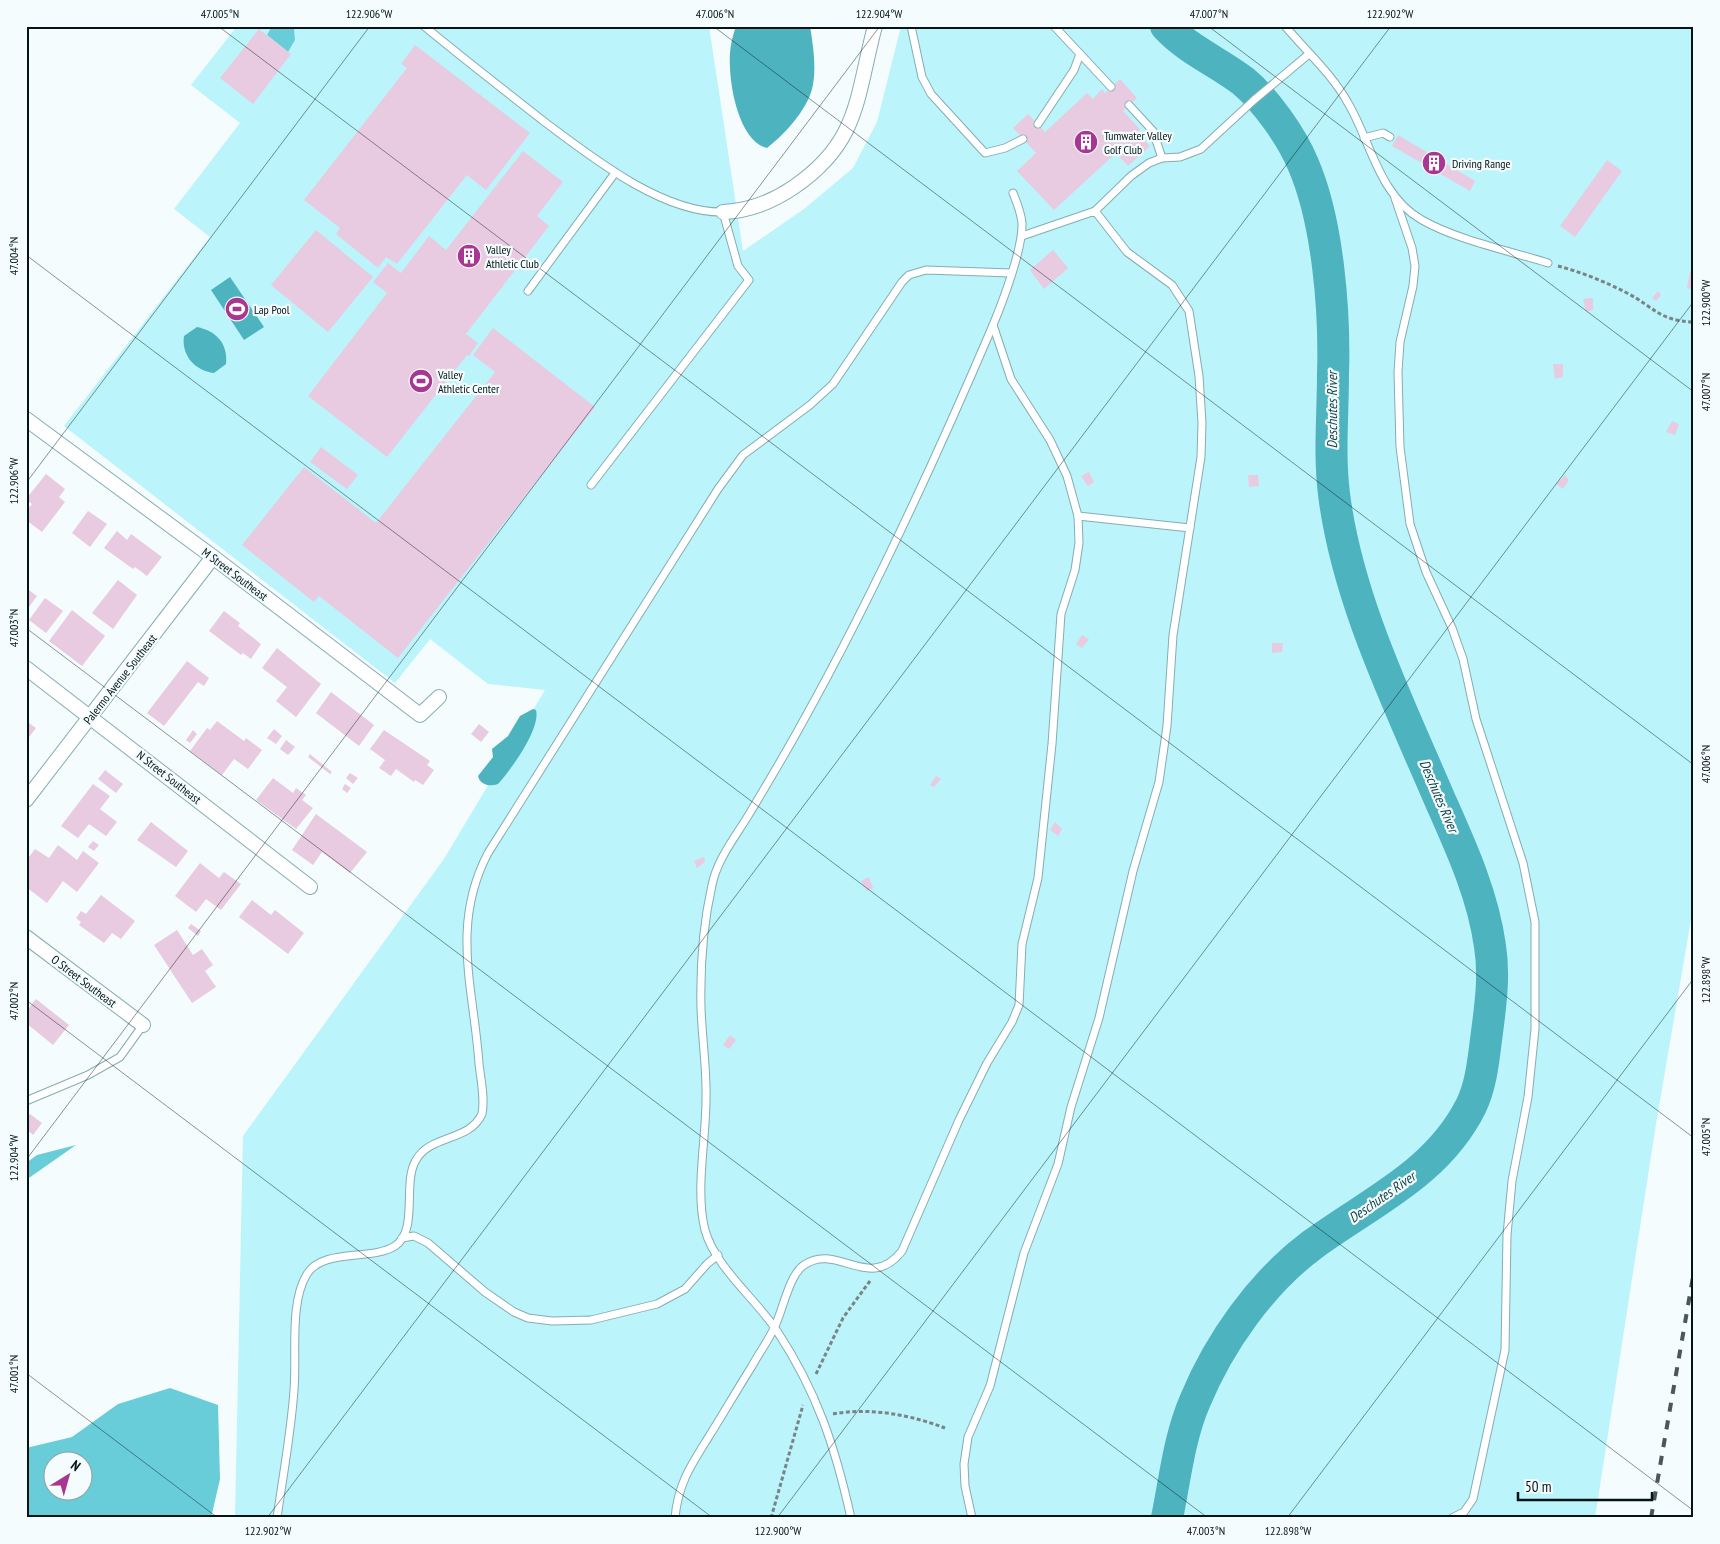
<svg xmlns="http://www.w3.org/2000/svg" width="1720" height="1544" font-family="'PT Sans Narrow',sans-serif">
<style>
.green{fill:#bbf4fb}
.forest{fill:#69cdd9;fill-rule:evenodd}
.water{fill:#4db3bf}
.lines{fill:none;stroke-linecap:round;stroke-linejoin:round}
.river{stroke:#4db3bf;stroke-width:32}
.building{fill:#e9cbe1}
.lane-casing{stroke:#85adb2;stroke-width:9}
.street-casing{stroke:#85adb2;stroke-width:16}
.path{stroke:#788486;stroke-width:3;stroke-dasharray:4 2.5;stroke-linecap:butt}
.lane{stroke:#fff;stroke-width:7}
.street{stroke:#fff;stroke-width:14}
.rail{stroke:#495759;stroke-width:4;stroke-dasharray:9 9;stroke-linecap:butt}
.ticks{fill:none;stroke:#051517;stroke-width:1;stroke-opacity:0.45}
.labels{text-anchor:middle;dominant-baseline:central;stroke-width:4.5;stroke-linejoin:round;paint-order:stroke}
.poi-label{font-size:12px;fill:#051517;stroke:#f4fcfd;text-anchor:start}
.street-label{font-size:12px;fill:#051517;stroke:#f4fcfd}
.water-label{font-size:14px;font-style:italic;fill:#103f44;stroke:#f4fcfd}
.neatline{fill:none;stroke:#051517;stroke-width:2}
.ticks-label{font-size:12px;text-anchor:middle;fill:#051517}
</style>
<rect width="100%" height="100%" fill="#f4fcfd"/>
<!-- green -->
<polygon class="green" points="237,26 709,26 743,251 804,209 853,168 877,122 901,26 1694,26 1694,902 1656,1124 1595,1518 235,1518 243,1136 444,859 545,690 488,684 430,639 395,683 64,426 210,237 174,209 240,123 191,85"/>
<!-- forest -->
<g class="forest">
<polygon points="272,26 288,26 294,29 295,40 288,52 267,35"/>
<polygon points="76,1145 26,1180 26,1163 37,1155"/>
<path d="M170,1388L218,1405L220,1479L211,1518H26V1448L72,1437L118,1404ZM52,1462H82V1492H52Z"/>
</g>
<!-- water -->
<g class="water">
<path d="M736,26H810C813,45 817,70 812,89C806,111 785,134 767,148C736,141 726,71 731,45C732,39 734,32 736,26Z"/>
<polygon points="230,277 264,327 244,340 211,290"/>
<path d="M197,327C216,331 228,343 226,364L214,373C195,371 181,355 184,336Z"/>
<path d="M533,709L536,710C541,729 510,771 498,784C490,787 480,785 478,776L493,757L492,749L508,736L520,716Z"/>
</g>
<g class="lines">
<!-- river -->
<path class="river" d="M1166,26C1187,49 1218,62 1243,81C1265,99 1292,137 1303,164C1328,221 1335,312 1333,374C1333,414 1329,454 1334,494C1347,599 1399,704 1440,800C1461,847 1483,895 1490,946C1495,977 1490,1009 1486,1040C1483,1063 1481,1085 1471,1106C1437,1174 1369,1203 1312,1245C1261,1283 1219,1343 1195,1401C1179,1438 1175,1479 1167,1518"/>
</g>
<!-- building -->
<g class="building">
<polygon points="259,29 291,54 253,104 220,78"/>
<polygon points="415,45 530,133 486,190 467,175 397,264 386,257 378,268 336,234 340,228 304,200 407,68 401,64"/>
<polygon points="1120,79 1137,98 1123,111 1140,129 1137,133 1150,146 1128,166 1116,153 1054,210 1017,171 1036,153 1013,128 1028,114 1045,132 1087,93 1093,99 1102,89 1105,93"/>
<polygon points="1398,135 1475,181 1470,191 1392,146"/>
<polygon points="523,151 563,182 537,216 549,226 466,334 478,343 469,356 467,355 387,457 308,396 387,293 373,282 388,263 401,273 429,236 446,250"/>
<polygon points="1607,160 1622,171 1575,237 1560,226"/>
<polygon points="316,230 373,277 328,332 271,285"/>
<polygon points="1053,250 1068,268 1044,289 1030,270"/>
<polygon points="1690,272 1694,273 1693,290 1687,288"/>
<polygon points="1658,291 1661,295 1656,301 1652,298"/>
<polygon points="1593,298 1593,310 1586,312 1583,299"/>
<polygon points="493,328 595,407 398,658 319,596 314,602 242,545 304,467 376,523 495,372 473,355"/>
<polygon points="1553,364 1563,364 1563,377 1555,379"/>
<polygon points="1672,421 1679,424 1675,435 1666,432"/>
<polygon points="321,447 358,475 347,489 310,462"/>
<polygon points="1089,472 1094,482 1088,486 1081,476"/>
<polygon points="46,474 65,489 59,497 65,502 42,532 26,520 26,511 32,504 26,499"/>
<polygon points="1248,475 1258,475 1259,486 1249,487"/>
<polygon points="1565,475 1569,480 1563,489 1556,484"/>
<polygon points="88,511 107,524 90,547 72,533"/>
<polygon points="117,531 127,540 131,534 162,557 147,576 135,567 133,569 104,548"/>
<polygon points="118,580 137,595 113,629 92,613"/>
<polygon points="26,588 37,596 26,611"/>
<polygon points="45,598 63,611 46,633 29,620"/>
<polygon points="72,610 105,636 82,666 49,641"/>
<polygon points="224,611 240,623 238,626 261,644 251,659 243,653 241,655 209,631"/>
<polygon points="1082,635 1089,639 1082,648 1076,644"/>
<polygon points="1272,643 1283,643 1282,652 1272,653"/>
<polygon points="277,648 321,684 296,717 276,701 287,687 262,668"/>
<polygon points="187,661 209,678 204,686 198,682 164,726 147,713"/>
<polygon points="331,692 374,725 359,746 316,713"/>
<polygon points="26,721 36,728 26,741"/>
<polygon points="217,721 244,741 246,738 262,750 248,769 234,759 222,775 190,751 207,728 210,730"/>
<polygon points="479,724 489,732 481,742 471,734"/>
<polygon points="274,729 282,736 276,744 267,738"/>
<polygon points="193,730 197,734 190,743 186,740"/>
<polygon points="384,730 430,761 427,765 434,770 423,785 415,780 414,782 396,769 391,776 379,768 385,760 370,749"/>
<polygon points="286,740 295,747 288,755 280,749"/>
<polygon points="310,754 332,772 330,774 308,757"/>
<polygon points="105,770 123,784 116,793 98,779"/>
<polygon points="350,773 358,778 353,784 346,778"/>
<polygon points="936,776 941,779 934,787 930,785"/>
<polygon points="273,778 293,793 296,788 306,795 302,800 313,808 296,829 256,800"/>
<polygon points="93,784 110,796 100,809 117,822 106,836 89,824 78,838 61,826"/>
<polygon points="345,784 351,788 347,793 342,789"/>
<polygon points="316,814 367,852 350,873 322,852 313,865 292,850"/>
<polygon points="151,822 188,851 176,867 137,840"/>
<polygon points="1055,822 1062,829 1058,836 1050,830"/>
<polygon points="93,841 99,845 94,851 88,847"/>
<polygon points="58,845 77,860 83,851 99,863 77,892 63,881 47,903 26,887 26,861 35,849 49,858"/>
<polygon points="704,857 705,862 697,868 694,861"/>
<polygon points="200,863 219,878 224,872 241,884 221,910 206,899 196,912 175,896"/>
<polygon points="869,877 873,888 867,891 861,881"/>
<polygon points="101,895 135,921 121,939 112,933 104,943 79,925 81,922 76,918 81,911 86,914"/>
<polygon points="252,900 271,915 275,910 304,933 288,954 239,917"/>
<polygon points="191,924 201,931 198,936 188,928"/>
<polygon points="177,930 193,955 202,949 213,965 205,971 216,987 192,1003 154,945"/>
<polygon points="36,999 69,1025 53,1045 26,1023 26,1012"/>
<polygon points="730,1035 736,1040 729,1049 723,1045"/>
<polygon points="30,1114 42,1123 33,1135 26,1129 26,1119"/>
</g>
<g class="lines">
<!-- lane casing -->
<g class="lane-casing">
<g id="lane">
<path d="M424,26C464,59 505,91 546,123C593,158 662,213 723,212L738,266L749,280L591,485"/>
<polyline points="911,26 922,77 931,94 985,153 1005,148 1023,139"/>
<polyline points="1054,26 1111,87"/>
<path d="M1285,26C1306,51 1332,74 1348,103C1371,142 1379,196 1422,220C1457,240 1510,251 1548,263"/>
<polyline points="1129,105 1153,131 1162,158"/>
<polyline points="1038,124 1074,70 1080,54"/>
<polyline points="1364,138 1383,133 1390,137"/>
<polyline points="1395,198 1412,248 1415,266 1413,286 1400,342 1398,372 1400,447 1410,524 1426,572 1452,628 1463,659 1476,719 1523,863 1535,922 1535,1029 1528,1097 1512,1181 1507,1235 1505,1350 1473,1499 1464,1512 1452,1518"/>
<polyline points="1095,211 1131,176 1149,163 1162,158 1180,157 1201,149 1254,100 1309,54"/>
<polyline points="528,291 615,173"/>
<polyline points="1078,516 1190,528"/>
<polyline points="26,1101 88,1075 120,1057 143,1025"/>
<polyline points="402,1238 414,1236 428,1243 485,1292 514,1312 528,1318 552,1321 591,1320 657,1304 685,1289 707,1264 718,1255"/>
<path d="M277,1518C283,1475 291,1433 294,1390C297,1356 289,1303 307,1274C323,1248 371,1261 395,1246C419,1230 402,1183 416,1160C431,1134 469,1142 482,1114C485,1098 481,1081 479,1064C474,989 450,926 488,853L718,489L743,455L810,405L833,384L902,282L909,275L926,270L1011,273"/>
<path d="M675,1518C678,1484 691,1465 708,1438C723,1414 737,1390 752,1366C759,1353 769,1340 775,1326C783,1310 789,1275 804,1265C838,1242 869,1293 902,1251L959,1120L987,1063L1012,1022L1019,1005L1022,944L1038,878L1052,744L1061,614L1075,570L1079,543L1078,516L1067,476L1050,440L1011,379L993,325"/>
<path d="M851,1518C835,1446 817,1392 777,1331C756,1299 715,1267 705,1230C695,1191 706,1140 706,1100C707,1069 702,1039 701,1008C700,967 703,925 712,885C717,860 735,837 748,816C766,786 784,756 801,725C873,596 935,461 993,325C1003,301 1023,248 1022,223C1021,212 1017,203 1013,193"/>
<polyline points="972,1518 965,1486 964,1464 968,1437 990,1386 1024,1253 1058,1164 1071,1107 1099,1018 1133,871 1159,782 1167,726 1173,635 1201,457 1202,423 1199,376 1189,311 1172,285 1127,252 1095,211 1022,236"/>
</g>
</g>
<!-- street casing -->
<g class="street-casing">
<g id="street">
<path d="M723,212C750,211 772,202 794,187C860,142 856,97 875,26"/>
<polyline points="26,419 213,557 420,715 439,697"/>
<polyline points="26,668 310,887"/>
<polyline points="26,800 213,557"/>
<polyline points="26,937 143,1025"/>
</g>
</g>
<!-- path -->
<g class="path">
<path d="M1558,266C1581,272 1606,282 1627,293C1654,307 1659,321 1694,322"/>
<polyline points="816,1374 843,1318 870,1281"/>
<path d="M833,1414C869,1407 911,1415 945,1428"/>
<polyline points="771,1518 803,1405"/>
</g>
<!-- lane -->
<use href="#lane" class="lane"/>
<!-- street -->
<use href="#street" class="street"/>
<!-- rail -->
<polyline class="rail" points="1651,1518 1694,1271"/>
</g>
<!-- ticks -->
<path class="ticks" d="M218,26L1694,1138M713,26L1694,765M1208,26L1694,392M26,255L1694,1511M26,483L370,26M26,628L1208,1518M26,1000L713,1518M26,1160L880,26M26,1373L218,1518M267,1518L1391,26M777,1518L1694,301M1287,1518L1694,978"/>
<!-- icons -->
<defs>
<g id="building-disc" transform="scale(1.25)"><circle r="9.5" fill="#a83692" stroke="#f4fcfd"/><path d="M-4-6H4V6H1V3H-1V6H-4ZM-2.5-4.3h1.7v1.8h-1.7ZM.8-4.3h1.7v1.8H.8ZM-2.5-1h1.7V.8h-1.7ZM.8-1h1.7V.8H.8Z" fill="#fff"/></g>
<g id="stadium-disc" transform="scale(1.25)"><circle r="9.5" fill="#a83692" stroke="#f4fcfd"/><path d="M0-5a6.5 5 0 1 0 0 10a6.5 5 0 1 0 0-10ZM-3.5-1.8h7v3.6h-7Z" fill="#fff"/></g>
</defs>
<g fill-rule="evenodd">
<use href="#building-disc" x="1086" y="142"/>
<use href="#building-disc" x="1434" y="163"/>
<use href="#building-disc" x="469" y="256"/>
<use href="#stadium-disc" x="237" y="309"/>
<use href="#stadium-disc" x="421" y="381"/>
</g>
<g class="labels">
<!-- poi labels -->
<g class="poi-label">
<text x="1104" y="135">Tumwater Valley<tspan x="1104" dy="14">Golf Club</tspan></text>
<text x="1452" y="163">Driving Range</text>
<text x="486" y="249">Valley<tspan x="486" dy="14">Athletic Club</tspan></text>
<text x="254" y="309">Lap Pool</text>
<text x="438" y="374">Valley<tspan x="438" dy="14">Athletic Center</tspan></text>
</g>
<!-- street labels -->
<g class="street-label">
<text transform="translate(235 574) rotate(37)">M Street Southeast</text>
<text transform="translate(120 679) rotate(-52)">Palermo Avenue Southeast</text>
<text transform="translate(169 777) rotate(38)">N Street Southeast</text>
<text transform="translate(84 981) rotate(37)">O Street Southeast</text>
</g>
<!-- water labels -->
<g class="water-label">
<text transform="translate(1332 410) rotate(-90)">Deschutes River</text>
<text transform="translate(1439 796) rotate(67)">Deschutes River</text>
<text transform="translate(1382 1197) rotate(-35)">Deschutes River</text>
</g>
</g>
<!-- border -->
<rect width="1720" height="1544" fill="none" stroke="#f4fcfd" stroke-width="55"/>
<!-- north arrow -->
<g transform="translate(68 1476) rotate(37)"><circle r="24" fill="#f4fcfd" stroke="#94a0a1"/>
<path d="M0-4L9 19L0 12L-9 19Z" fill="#a83692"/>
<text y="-8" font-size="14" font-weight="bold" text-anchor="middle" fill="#051517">N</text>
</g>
<!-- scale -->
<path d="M1518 1492v8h134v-8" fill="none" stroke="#051517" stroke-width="2.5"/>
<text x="1525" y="1492" font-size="15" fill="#051517" stroke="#f4fcfd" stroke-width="4" paint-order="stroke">50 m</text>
<rect x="28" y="28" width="1664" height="1488" class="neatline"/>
<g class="ticks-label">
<text x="220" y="18">47.005°N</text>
<text x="369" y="18">122.906°W</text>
<text x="715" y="18">47.006°N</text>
<text x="879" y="18">122.904°W</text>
<text x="1209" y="18">47.007°N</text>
<text x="1390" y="18">122.902°W</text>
<text transform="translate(14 256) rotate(-90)" y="4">47.004°N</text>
<text transform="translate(1706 303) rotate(-90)" y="4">122.900°W</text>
<text transform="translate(1706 392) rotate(-90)" y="4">47.007°N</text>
<text transform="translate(14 481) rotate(-90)" y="4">122.906°W</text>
<text transform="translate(14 628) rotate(-90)" y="4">47.003°N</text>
<text transform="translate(1706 764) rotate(-90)" y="4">47.006°N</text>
<text transform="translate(1706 980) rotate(-90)" y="4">122.898°W</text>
<text transform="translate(14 1001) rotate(-90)" y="4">47.002°N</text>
<text transform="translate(1706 1137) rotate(-90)" y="4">47.005°N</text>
<text transform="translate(14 1158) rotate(-90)" y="4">122.904°W</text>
<text transform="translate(14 1374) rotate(-90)" y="4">47.001°N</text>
<text x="268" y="1535">122.902°W</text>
<text x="778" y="1535">122.900°W</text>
<text x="1206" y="1535">47.003°N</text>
<text x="1288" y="1535">122.898°W</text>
</g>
</svg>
